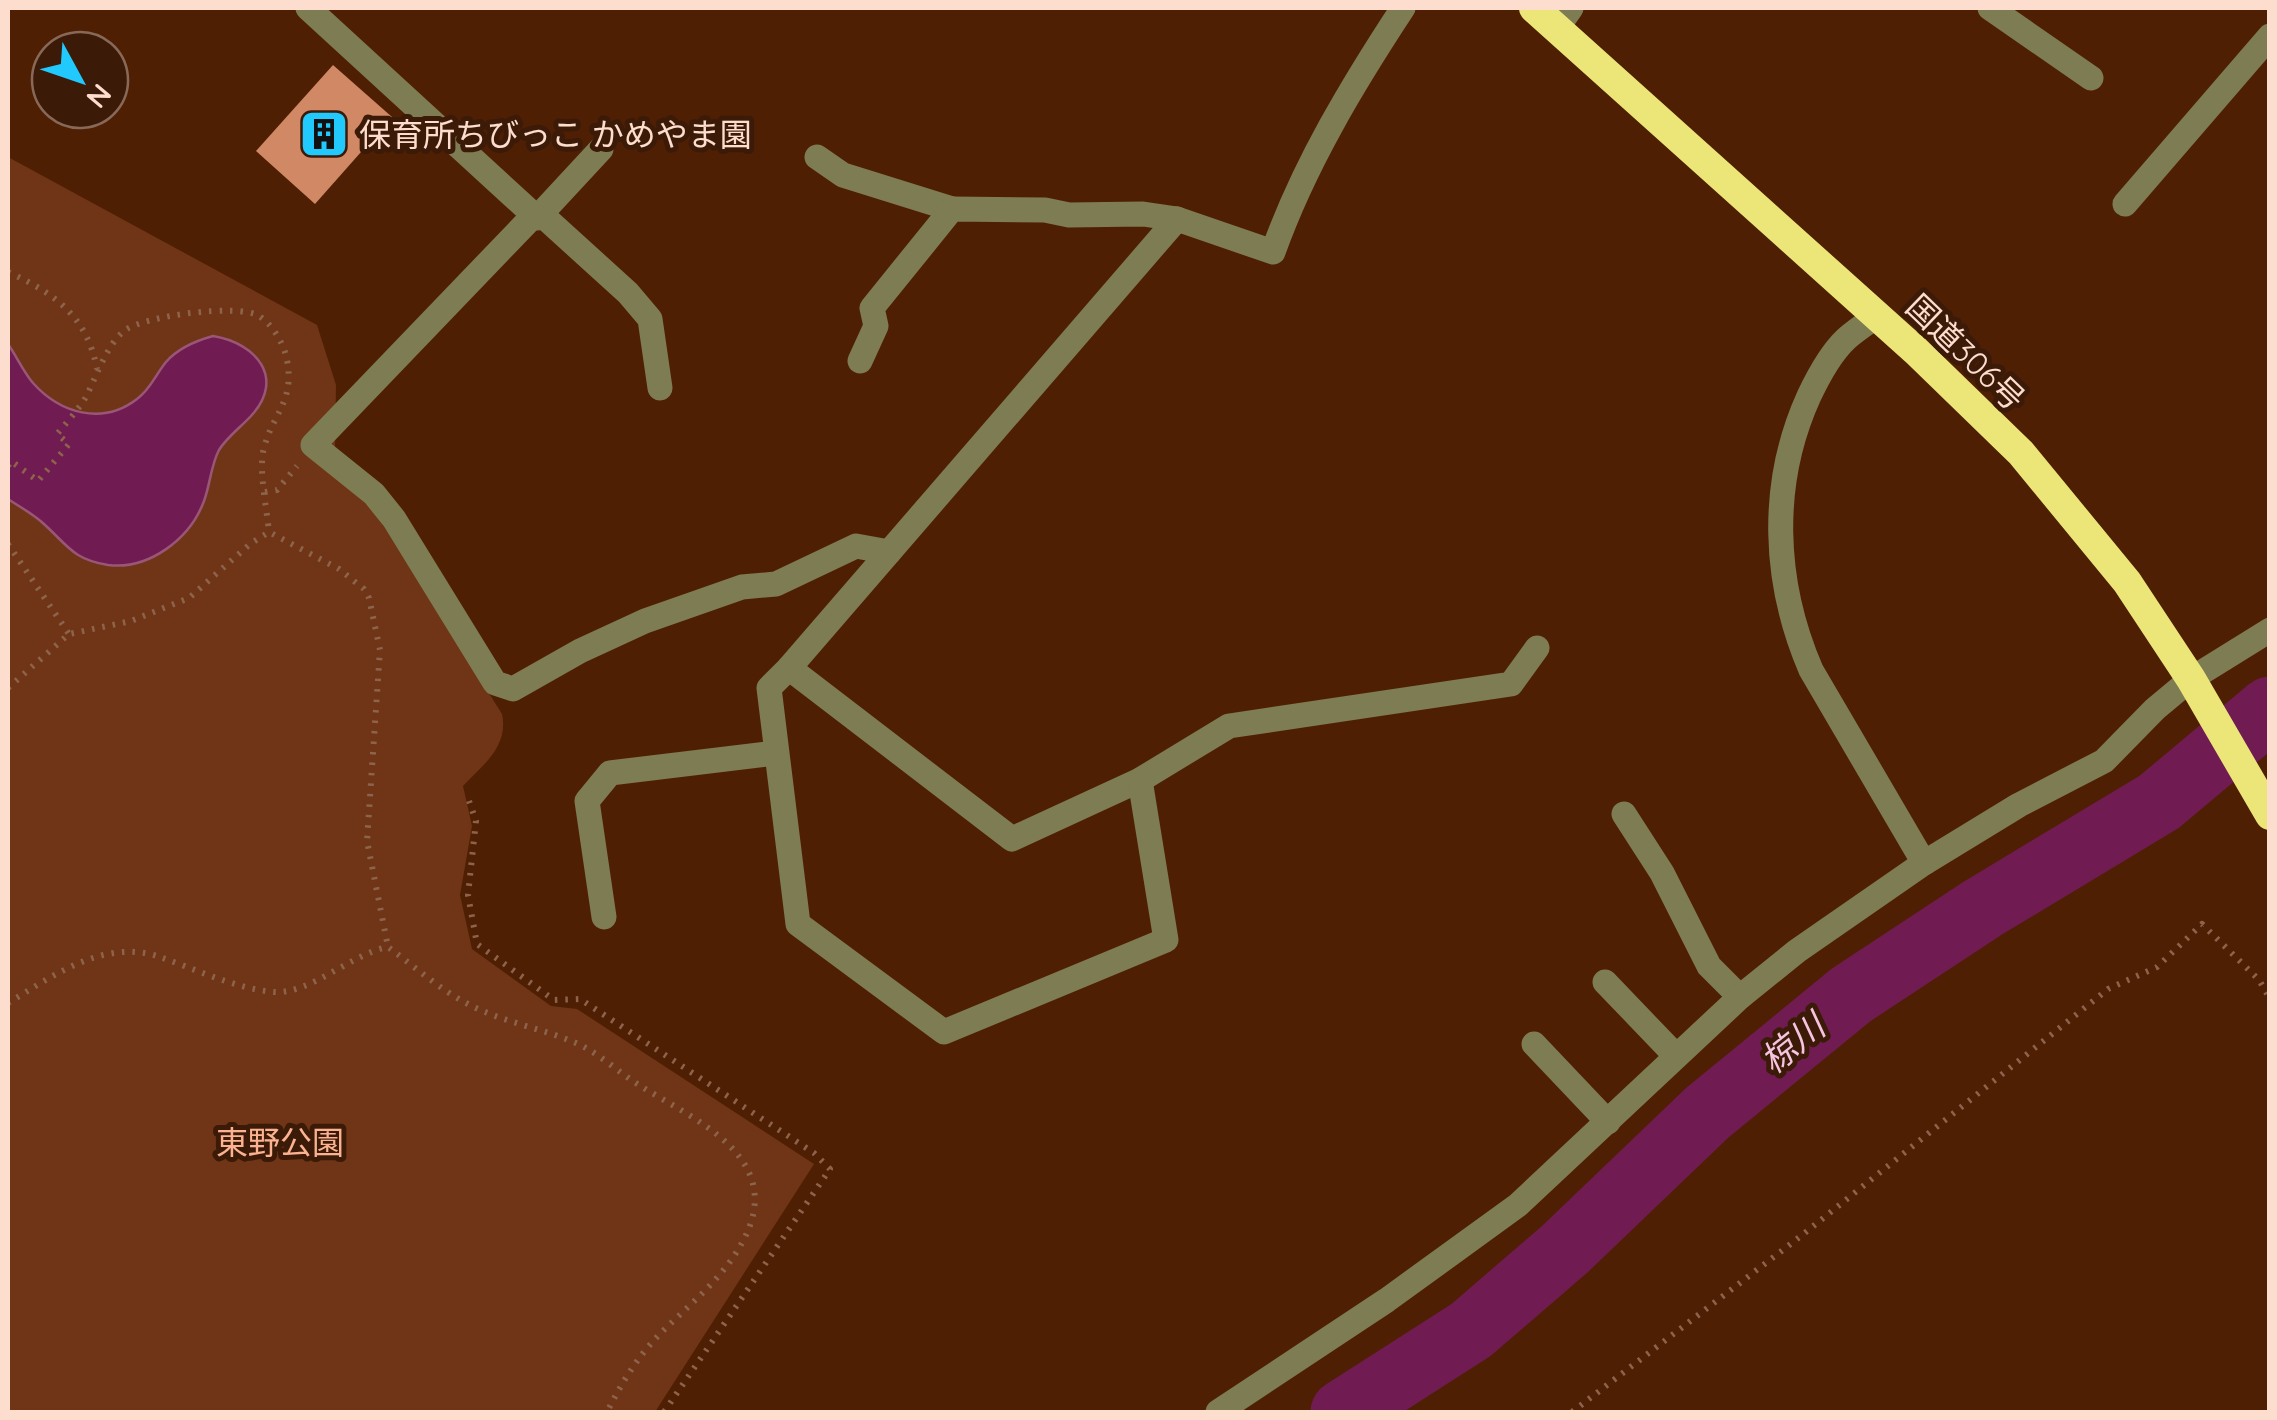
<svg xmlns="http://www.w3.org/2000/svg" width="2277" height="1420" font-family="Quicksand,'Noto Sans JP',sans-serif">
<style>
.green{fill:#6f3516}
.water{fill:#701c52;stroke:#9a5677;stroke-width:2.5}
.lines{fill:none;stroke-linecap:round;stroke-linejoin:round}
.river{stroke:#701c52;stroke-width:65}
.building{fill:#d08865}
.path{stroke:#8d634c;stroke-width:6;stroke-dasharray:2.5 8;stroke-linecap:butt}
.minor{stroke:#7e7c52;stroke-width:25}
.highway{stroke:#ece679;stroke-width:30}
.labels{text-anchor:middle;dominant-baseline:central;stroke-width:10;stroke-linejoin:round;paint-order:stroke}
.poi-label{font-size:32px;fill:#fdddce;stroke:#3c1a08;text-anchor:start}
.street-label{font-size:32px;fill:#fdddce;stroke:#3c1a08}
.park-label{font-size:32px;fill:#fbb290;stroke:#3c1a08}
.water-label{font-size:35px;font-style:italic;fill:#f5c4de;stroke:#3c1a08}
</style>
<rect width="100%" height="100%" fill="#4f1f04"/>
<!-- green -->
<path class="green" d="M8,157L317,325L336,385L335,449L502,714C509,746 483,765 463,786L472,826L460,895L472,949L551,1006L577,1009L814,1164L655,1412H8Z"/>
<!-- water -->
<path class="water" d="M213,336C256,343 286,378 251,416C241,427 227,437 219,450C211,465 210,485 204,501C190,539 149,570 108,565C74,560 68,546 45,525C35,515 20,507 8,499V344C17,357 23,371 33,383C60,413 102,426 137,399C150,390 156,374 166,362C178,348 195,341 213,336Z"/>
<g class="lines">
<!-- river -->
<polyline class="river" points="1343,1412 1471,1330 1565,1249 1707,1113 1851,995 1983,908 2159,802 2270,709"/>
</g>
<!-- building -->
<polygon class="building" points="333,65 392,117 315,204 256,151"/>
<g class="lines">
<!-- path -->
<g class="path">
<path d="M8,272C54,293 87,316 97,369"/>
<path d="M8,466L11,461L38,481L69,444L57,434C67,422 78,410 86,397C95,379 108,343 124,331C142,316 239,303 259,316C273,325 284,344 287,360C295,401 273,413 264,448C258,469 267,509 269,532"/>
<polyline points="265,492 277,490 297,466"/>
<polyline points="8,544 69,634"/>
<polyline points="8,688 69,634 131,621 189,598 250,544 269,532 339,569 364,589 369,598 380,650 367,841 388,947"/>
<polyline points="469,801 476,821 468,895 477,944 554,1000 580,999 814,1153 830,1169 664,1412"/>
<path d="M8,1003C51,977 103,939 157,956C193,968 236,989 274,992C311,994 351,954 388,947C414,966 439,989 468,1004C502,1022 541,1028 576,1043C599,1053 618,1072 639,1085C694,1120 788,1157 743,1241C725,1275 695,1300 668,1326C641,1351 623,1380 607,1412"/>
<polyline points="1572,1412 1801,1236 2108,989 2157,967 2202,924 2259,980 2270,999"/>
</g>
<!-- minor -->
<g class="minor">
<polyline points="308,8 537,218 601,149"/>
<path d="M1403,8C1353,84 1304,165 1273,252L1177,219L789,668L1012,839L1140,780L1229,726L1511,684L1537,648"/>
<polyline points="1990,8 2091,78"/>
<polyline points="1557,28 1571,8"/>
<polyline points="817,157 843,175 952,209"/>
<polyline points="2125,204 2270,36"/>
<polyline points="541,214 628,293 650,319 660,388"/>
<polyline points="534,215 313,445 374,494 394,519 495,683 513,689 580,651 645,621 742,587 776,584 856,546 889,552"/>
<path d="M1877,316C1867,323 1856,330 1846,339C1831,353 1818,377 1809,396C1769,484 1773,582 1811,670L1924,863"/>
<polyline points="860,361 876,326 872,308 952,209 1045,210 1069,215 1143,214 1177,219"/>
<polyline points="789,668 769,688 798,924 944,1032 1166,940 1140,780"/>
<polyline points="1624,814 1662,873 1709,966 1740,997"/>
<polyline points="604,917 587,801 610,773 775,753"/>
<polyline points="1605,982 1676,1056"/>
<polyline points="1534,1044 1608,1122"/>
<polyline points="1218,1412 1387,1300 1518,1205 1740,997 1797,951 1924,863 2019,805 2104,761 2155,709 2191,679 2270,630"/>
</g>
<!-- highway -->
<polyline class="highway" points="1534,8 1916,351 2021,453 2127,582 2191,679 2270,815"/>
</g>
<!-- icons -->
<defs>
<g id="building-square" transform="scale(2.5)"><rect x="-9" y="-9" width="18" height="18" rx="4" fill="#21c9fd" stroke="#3c1a08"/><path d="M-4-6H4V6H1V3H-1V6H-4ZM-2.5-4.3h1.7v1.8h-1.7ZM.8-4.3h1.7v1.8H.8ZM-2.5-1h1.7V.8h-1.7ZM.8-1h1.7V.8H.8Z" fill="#111"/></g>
</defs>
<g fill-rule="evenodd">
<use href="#building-square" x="324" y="134"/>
</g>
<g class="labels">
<!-- poi labels -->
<g class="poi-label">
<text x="359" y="134">保育所ちびっこ かめやま園</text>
</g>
<!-- street labels -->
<g class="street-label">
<text transform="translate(1966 352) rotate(44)">国道306号</text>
</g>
<!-- park labels -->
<g class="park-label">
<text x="280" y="1142">東野公園</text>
</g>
<!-- water labels -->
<g class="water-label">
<text transform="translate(1792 1043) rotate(-39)">椋川</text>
</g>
</g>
<!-- border -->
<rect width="2277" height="1420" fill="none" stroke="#fdddce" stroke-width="20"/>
<!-- north arrow -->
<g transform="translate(80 80) rotate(130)"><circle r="48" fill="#3c1a08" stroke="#896857" stroke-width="2.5"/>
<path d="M0-8L18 38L0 25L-18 38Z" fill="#21c9fd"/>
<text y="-15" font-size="28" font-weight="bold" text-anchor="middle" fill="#fdddce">N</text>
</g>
</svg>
